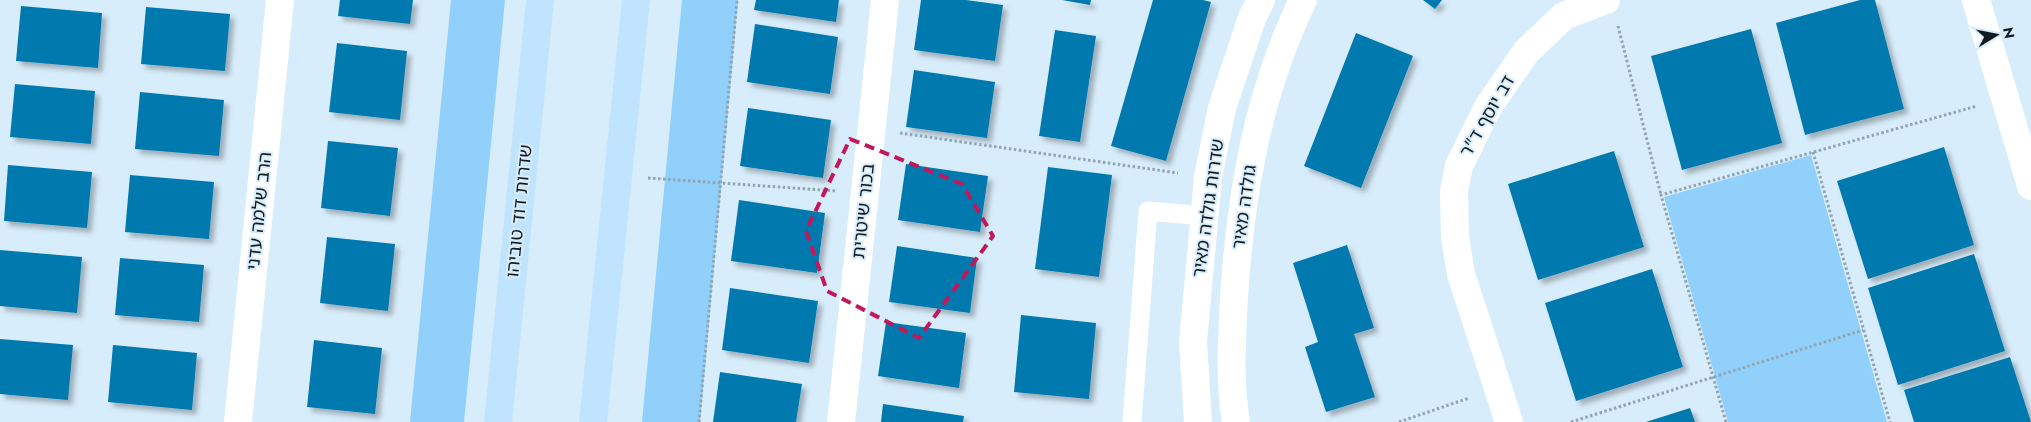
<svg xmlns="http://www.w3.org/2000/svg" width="2031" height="422" font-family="Jost,'Noto Sans Hebrew',sans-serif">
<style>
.green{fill:#91d0fa}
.building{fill:#0079af;filter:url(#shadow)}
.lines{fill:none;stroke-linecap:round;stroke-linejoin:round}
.path{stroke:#93a4b0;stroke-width:3;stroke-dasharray:2.5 2.5;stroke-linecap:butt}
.service{stroke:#fff;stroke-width:19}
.minor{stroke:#fff;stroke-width:28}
.tertiary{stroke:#fff;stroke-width:28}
.trunk{stroke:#c0e4fe;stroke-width:28}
.marked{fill:none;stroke:#c2185b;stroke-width:4;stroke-dasharray:10 6;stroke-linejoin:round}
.labels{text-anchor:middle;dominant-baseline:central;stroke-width:4;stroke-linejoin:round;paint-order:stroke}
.street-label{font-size:18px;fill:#111a21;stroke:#d8edfb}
</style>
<defs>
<filter id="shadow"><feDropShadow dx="4.5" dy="4.5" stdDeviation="2.5" flood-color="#0004"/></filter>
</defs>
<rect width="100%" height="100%" fill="#d8edfb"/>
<!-- green -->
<g class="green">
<polygon points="451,0 505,0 464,422 410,422"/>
<polygon points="682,0 738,0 700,422 642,422"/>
<polygon points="1811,155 1887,422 1728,422 1664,197"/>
</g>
<!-- building -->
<g class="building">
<polygon points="340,0 413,0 410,24 338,16"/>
<polygon points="756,0 839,0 836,22 754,10"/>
<polygon points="921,0 966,0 1003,5 995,61 914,50"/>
<polygon points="1062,0 1091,0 1090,5"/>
<polygon points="1153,0 1203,0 1211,2 1166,161 1111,146"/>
<polygon points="1423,0 1442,0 1435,9"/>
<polygon points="1860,0 1875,0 1904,109 1805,135 1776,23"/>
<polygon points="21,6 102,13 98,68 16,61"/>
<polygon points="146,7 230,14 225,71 141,64"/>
<polygon points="755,24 838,37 830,94 747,82"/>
<polygon points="1751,29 1782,143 1682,170 1651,56"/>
<polygon points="1055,30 1096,36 1080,142 1039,136"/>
<polygon points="1356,33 1413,56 1361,188 1304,166"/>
<polygon points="337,43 407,51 400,120 329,112"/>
<polygon points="914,70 995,82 987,138 906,127"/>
<polygon points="15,84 95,91 91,144 10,137"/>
<polygon points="140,92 224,100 219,156 135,149"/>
<polygon points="748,108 831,120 823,178 740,166"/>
<polygon points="328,141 398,148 390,216 321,208"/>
<polygon points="1944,147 1974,245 1868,279 1837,181"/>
<polygon points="1614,151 1644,247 1538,280 1508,184"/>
<polygon points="906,164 988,176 980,232 898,220"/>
<polygon points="8,165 92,172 87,228 4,221"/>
<polygon points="1048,167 1112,175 1099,277 1035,269"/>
<polygon points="130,175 214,182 209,239 125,232"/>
<polygon points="739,200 825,213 817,273 731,261"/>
<polygon points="327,237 395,244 388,311 320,303"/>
<polygon points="1347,245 1374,328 1354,334 1375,397 1326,412 1305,347 1318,342 1293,263"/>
<polygon points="897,246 977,258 970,313 889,302"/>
<polygon points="0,250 82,257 77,313 0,306"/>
<polygon points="1974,254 2005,351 1898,385 1868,288"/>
<polygon points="120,258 204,265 199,322 115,315"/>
<polygon points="1652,269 1683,367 1576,401 1545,303"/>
<polygon points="730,288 818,301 809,363 722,350"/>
<polygon points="1021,315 1096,323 1089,399 1014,392"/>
<polygon points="886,322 966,333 959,388 878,376"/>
<polygon points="0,339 73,345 68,400 0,394"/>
<polygon points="314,340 382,348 375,414 307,407"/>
<polygon points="113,345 197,353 192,410 108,402"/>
<polygon points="2010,357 2031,422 1914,422 1904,390"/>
<polygon points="720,372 802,384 796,422 713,422"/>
<polygon points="883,404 964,416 963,422 881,422"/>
<polygon points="1690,408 1695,422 1646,422"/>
</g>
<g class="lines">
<!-- path -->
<g class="path">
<polyline points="1618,26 1661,195"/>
<polyline points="900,133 1178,173"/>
<polyline points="1813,152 1890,422"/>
<polyline points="648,178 837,191"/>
<polyline points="699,422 737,0"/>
<polyline points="1399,422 1469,398"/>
<polyline points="1571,422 1863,330"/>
<polyline points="1726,422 1661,195 1977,106"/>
</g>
<!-- service -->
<polyline class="service" points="1132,422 1148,211 1203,216"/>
<!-- minor -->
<g class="minor">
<polyline points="1976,0 2031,186"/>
<polyline points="238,422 280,0"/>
<polyline points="841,422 885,0"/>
<polyline points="1509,422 1461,274 1455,237 1454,191 1459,166 1488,107 1526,52 1564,16 1606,0"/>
</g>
<!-- tertiary -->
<g class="tertiary">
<polyline points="1198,422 1193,342 1208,177 1222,108 1252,18 1261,0"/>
<path d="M1236,422C1229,381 1232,338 1234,297C1241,192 1257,96 1303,0"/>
</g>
<!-- trunk -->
<g class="trunk">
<polyline points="498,422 540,0"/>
<polyline points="593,422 636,0"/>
</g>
</g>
<!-- marked area -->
<path class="marked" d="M850,139L962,184L993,236L919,338L827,291L806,231Z"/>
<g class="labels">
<!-- street labels -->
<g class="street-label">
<text transform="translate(1487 116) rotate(-60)">דב יוסף ד"ר</text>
<text transform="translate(1244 207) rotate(-82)">גולדה מאיר</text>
<text transform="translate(1208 208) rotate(-82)">שדרות גולדה מאיר</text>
<text transform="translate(259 211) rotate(-84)">הרב שלמה עדני</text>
<text transform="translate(519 211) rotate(-84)">שדרות דוד טוביהו</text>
<text transform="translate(863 211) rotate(-84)">בכור שיטרית</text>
</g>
</g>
<!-- north arrow -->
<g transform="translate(1996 35) rotate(80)" stroke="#d8edfb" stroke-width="4" paint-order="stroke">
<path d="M0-4L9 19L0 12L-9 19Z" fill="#111a21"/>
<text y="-8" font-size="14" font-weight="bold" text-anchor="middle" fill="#111a21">N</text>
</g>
</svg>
